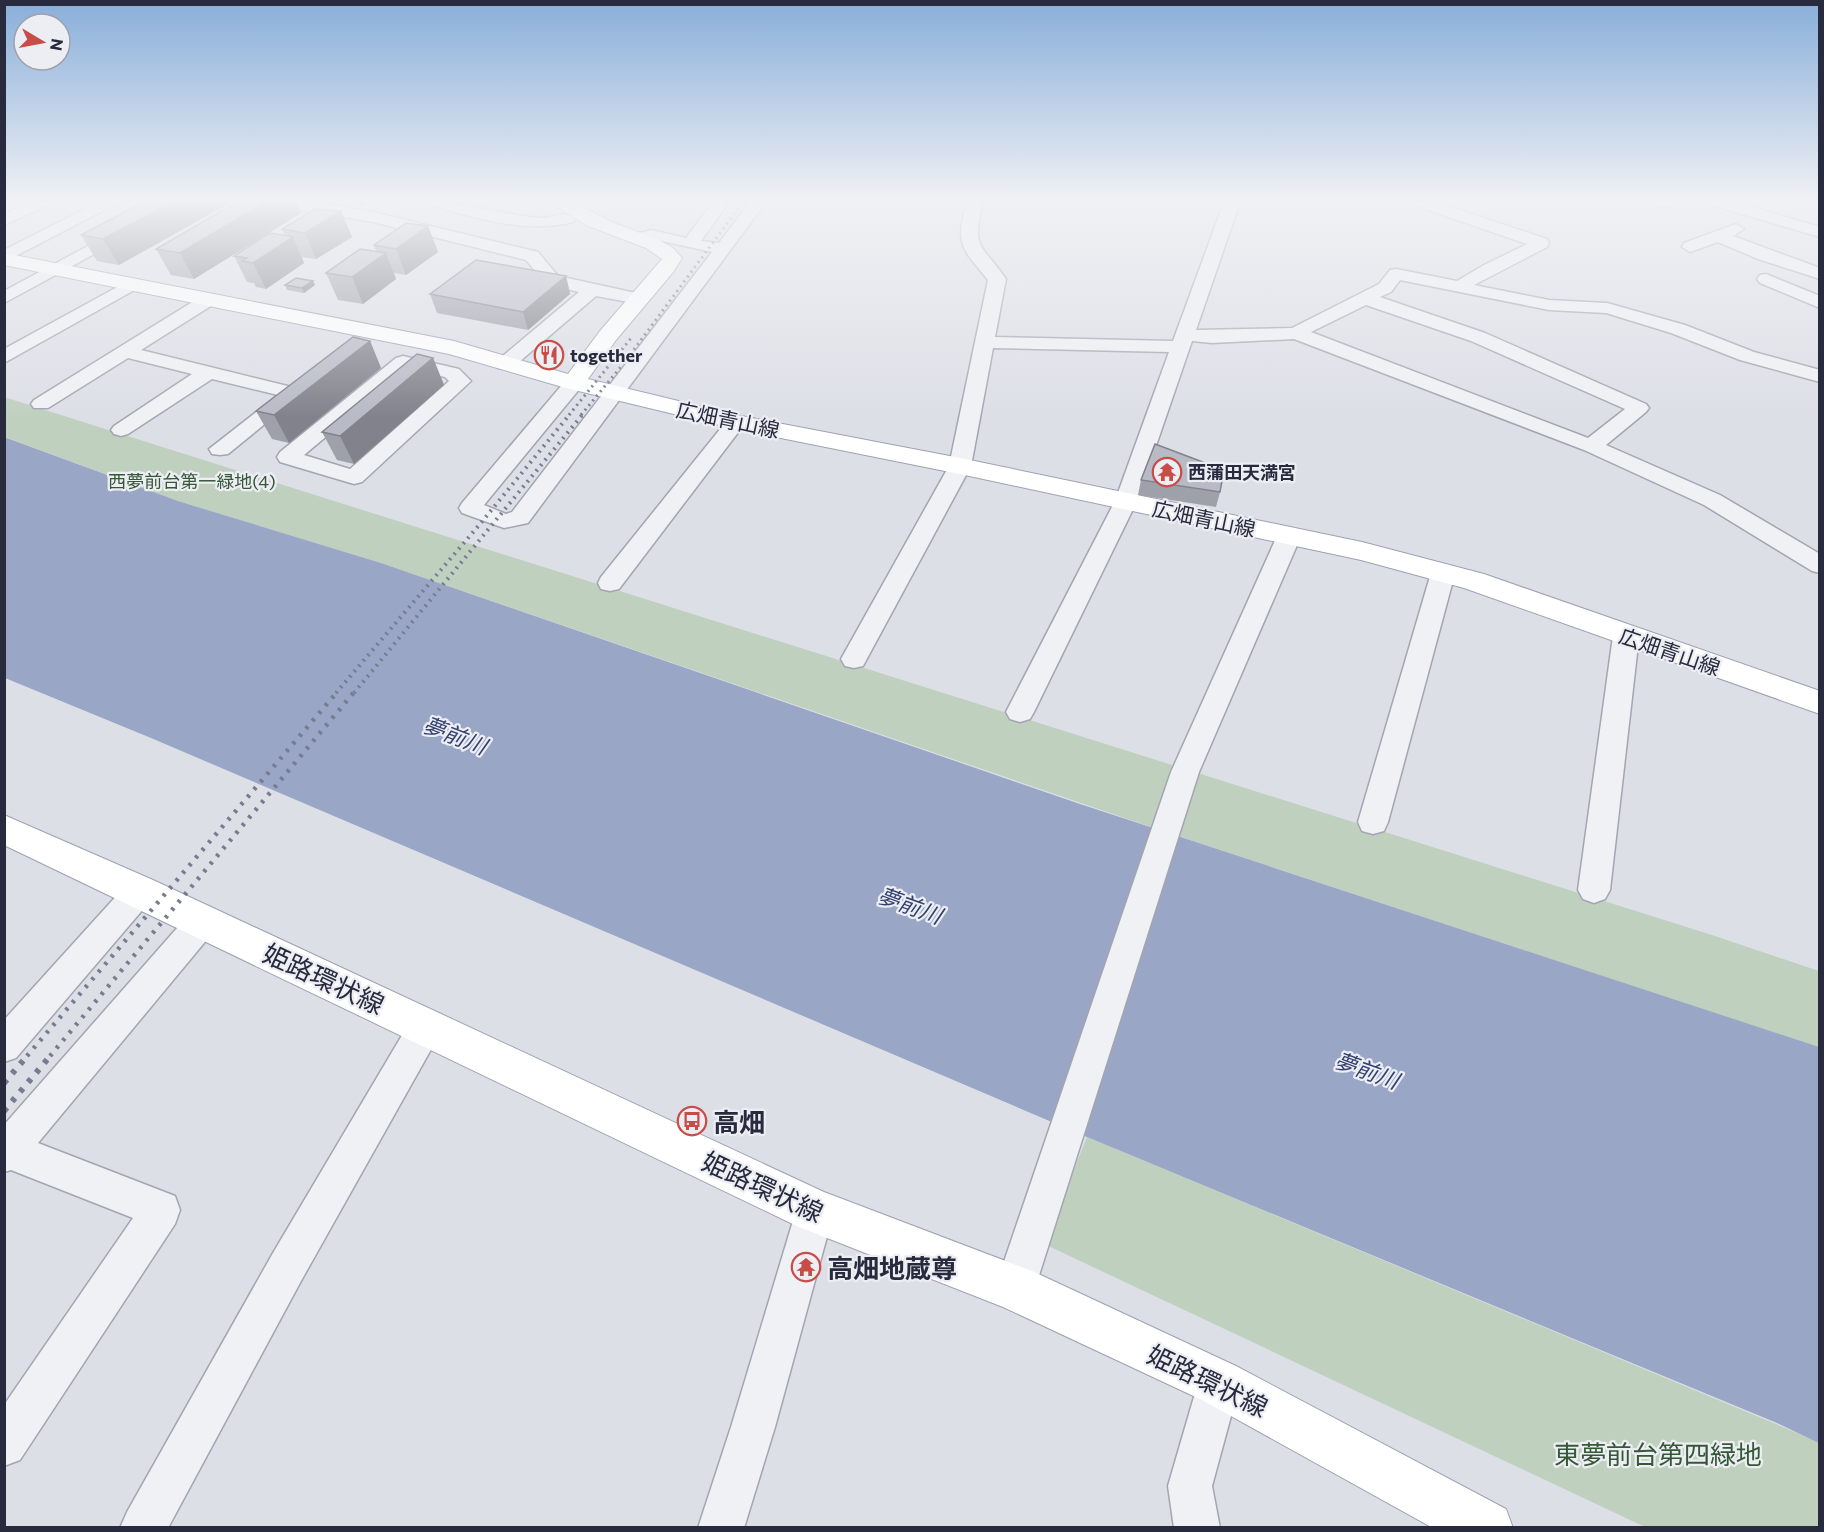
<svg xmlns="http://www.w3.org/2000/svg" width="1824" height="1532" font-family="Commissioner,'Noto Sans JP',sans-serif">
<style>
.green{fill:#c0d0bf}
.water{fill:#99a6c6}
.lines{fill:none;stroke-linecap:round;stroke-linejoin:round}
.minor-casing{stroke:#a3a5b1;stroke-width:3}
.major-casing{stroke:#9da1b2;stroke-width:2}
.minor{fill:#f0f1f5;fill-rule:evenodd}
.major{fill:#fff;fill-rule:evenodd}
.rail-far3{stroke:#787c90;stroke-width:3;stroke-dasharray:2 4;stroke-linecap:butt}
.rail-far2{stroke:#787c90;stroke-width:4;stroke-dasharray:2 5;stroke-linecap:butt}
.rail-far1{stroke:#787c90;stroke-width:4.5;stroke-dasharray:3 7;stroke-linecap:butt}
.rail{stroke:#787c90;stroke-width:6;stroke-dasharray:4.5 8;stroke-linecap:butt}
.wall{fill:#9ea0aa}
.shaded-wall{fill:#81828b}
.building{fill:#b8bac6;stroke:#81828b;stroke-width:1.5}
.labels{text-anchor:middle;dominant-baseline:central;stroke-width:4.5;stroke-linejoin:round;paint-order:stroke}
.far-poi-label{font-size:18px;font-weight:bold;fill:#272b3d;stroke:#edeef4;text-anchor:start}
.far-park-label{font-size:18px;fill:#355836;stroke:#edeef4}
.street-label{font-size:21px;fill:#272b3d;stroke:#edeef4}
.water-label{font-size:22px;font-style:italic;fill:#33416f;stroke:#edeef4}
.near-street-label{font-size:26px;fill:#272b3d;stroke:#edeef4}
.near-poi-label{font-size:26px;font-weight:bold;fill:#272b3d;stroke:#edeef4;text-anchor:start}
.near-park-label{font-size:26px;fill:#355836;stroke:#edeef4}
</style>
<rect width="100%" height="100%" fill="#dddfe7"/>
<!-- green -->
<g class="green">
<polygon points="4,397 1712,935 1819,971 1819,1050 1715,1013 1157,829 381,563 178,501 5,437"/>
<polygon points="1087,1137 1819,1442 1819,1527 1645,1527 1044,1244"/>
</g>
<!-- water -->
<polygon class="water" points="4,437 178,501 381,563 1077,803 1819,1047 1819,1443 1777,1423 1087,1137 151,738 5,678"/>
<g class="lines">
<!-- minor casing -->
<g class="minor-casing">
<g id="minor">
<polygon points="29,202 50,202 48,205 4,225 4,214"/>
<polygon points="99,202 120,202 4,262 4,250"/>
<polygon points="170,202 190,202 4,303 4,291"/>
<polygon points="277,202 314,202 373,212 538,252 558,276 645,295 648,299 645,303 639,304 596,296 512,368 498,368 495,364 498,360 579,292 546,284 526,260 373,222 285,207"/>
<path d="M428,202C466,202 502,215 540,218C551,219 567,209 575,219L573,222C527,234 475,218 430,205Z"/>
<polygon points="713,202 729,202 701,241 719,243 750,202 766,202 528,523 504,528 462,513 459,508 462,503 567,379 581,379 584,383 581,387 484,505 506,514 512,512 712,252 657,240 632,241 630,238 632,235 651,230 686,238"/>
<path d="M967,202H983C971,250 981,243 1006,279L995,337L1173,341L1224,202H1240L1196,330L1292,328L1379,284L1390,270L1396,269L1457,281L1484,265L1527,244L1414,205L1412,202H1436L1547,239L1549,243L1547,247L1474,285L1549,300L1607,303L1685,325L1754,352L1820,370V382L1740,360L1671,333L1606,313L1549,310L1400,280L1391,292L1380,297L1485,333L1646,404L1649,408L1646,412L1606,445L1720,495L1820,554V573L1812,571L1704,505L1584,450L1294,339L1212,343L1192,341L1137,501L1034,712L1030,719L1020,722L1010,719L1006,712L1115,501L1169,352L993,348L971,466L863,666L854,668L845,666L841,659L949,466L988,280C961,247 955,245 967,202ZM1366,305L1471,341L1625,409L1588,438L1311,332Z"/>
<polygon points="1654,202 1676,202 1668,207 1656,205"/>
<polygon points="1709,202 1735,202 1820,227 1820,237 1711,205"/>
<polygon points="1736,224 1744,229 1733,236 1820,268 1820,279 1758,259 1718,242 1690,252 1682,247 1684,243"/>
<polygon points="1766,274 1820,296 1820,308 1760,283 1757,279 1760,275"/>
<polygon points="132,279 138,280 141,284 138,288 4,363 4,349"/>
<polygon points="208,295 214,296 217,300 214,304 141,350 300,389 303,393 228,454 220,455 212,454 209,449 278,395 212,379 128,434 121,436 114,434 111,430 114,426 192,374 128,358 48,408 34,408 31,404 34,400 202,296"/>
<path d="M403,356L459,369L471,381L362,482L354,484L280,462L277,457L280,452L396,358ZM407,369L445,377L449,381L350,469L304,455Z"/>
<polygon points="736,416 743,418 746,422 619,589 610,591 601,589 598,583 601,577 729,418"/>
<polygon points="1289,529 1297,531 1301,536 1199,772 1035,1288 1029,1302 1015,1308 1001,1302 995,1288 1171,772 1277,536 1281,531"/>
<polygon points="1443,565 1452,567 1455,573 1388,822 1384,831 1373,834 1362,831 1358,822 1431,573 1434,567"/>
<polygon points="1626,627 1635,630 1639,636 1610,890 1605,899 1594,903 1583,899 1578,890 1613,636 1617,630"/>
<polygon points="140,878 151,882 156,891 151,900 16,1058 4,1062 4,1020 129,882"/>
<polygon points="203,907 214,911 219,921 214,931 38,1143 175,1196 180,1210 175,1224 20,1460 4,1466 4,1405 133,1218 11,1170 4,1172 4,1125 192,911"/>
<polygon points="426,1010 438,1015 443,1026 438,1037 301,1281 168,1528 120,1528 127,1512 273,1253 414,1015"/>
<polygon points="815,1192 829,1197 834,1211 775,1427 744,1528 698,1528 731,1427 796,1211 801,1197"/>
<polygon points="1219,1362 1234,1368 1240,1383 1212,1486 1220,1528 1174,1528 1168,1486 1198,1383 1204,1368"/>
</g>
</g>
<!-- major casing -->
<g class="major-casing">
<g id="major">
<polygon points="550,202 573,202 614,223 659,240 673,248 682,258 674,271 616,340 588,379 736,415 960,458 1362,542 1484,574 1820,691 1820,714 1464,588 1361,560 960,474 736,429 566,388 449,354 4,265 4,253 454,341 568,374 600,331 662,259 646,248 586,225"/>
<polygon points="4,815 153,880 824,1192 1032,1271 1236,1366 1506,1509 1513,1528 1433,1528 1202,1400 1003,1307 799,1227 4,845"/>
</g>
</g>
<!-- minor -->
<use href="#minor" class="minor"/>
<!-- major -->
<use href="#major" class="major"/>
<!-- rail-far3 -->
<g class="rail-far3">
<polyline points="569,415 632,337"/>
<polyline points="581,415 624,363 743,202"/>
</g>
<!-- rail-far2 -->
<g class="rail-far2">
<polyline points="336,693 480,524 570,414"/>
<polyline points="354,693 583,414"/>
</g>
<!-- rail-far1 -->
<g class="rail-far1">
<polyline points="27,1056 338,691"/>
<polyline points="50,1056 355,691"/>
</g>
<!-- rail -->
<g class="rail">
<polyline points="4,1083 28,1055"/>
<polyline points="4,1111 51,1055"/>
</g>
</g>
<!-- wall -->
<g class="wall">
<polygon points="349,202 369,202 360,206"/>
<polygon points="228,204 119,265 97,261 81,235"/>
<polygon points="341,211 352,237 316,259 302,257 304,263 266,289 256,287 254,283 247,282 234,256 285,236 282,229"/>
<polygon points="301,213 194,279 171,275 156,249"/>
<polygon points="428,226 438,252 406,275 394,273 396,279 363,304 338,300 326,273 376,251 374,245"/>
<polygon points="566,276 570,294 528,330 437,313 430,294"/>
<polygon points="313,281 315,285 304,293 287,290 285,285"/>
<polygon points="370,341 381,368 289,443 272,439 256,411"/>
<polygon points="433,358 444,385 354,464 337,460 322,432"/>
<polygon points="1141,480 1220,492 1216,507 1138,495"/>
</g>
<!-- shaded-wall -->
<g class="shaded-wall">
<polygon points="173,202 227,202 228,204 119,265 103,239"/>
<polygon points="266,202 296,202 301,213 194,279 180,253"/>
<polygon points="359,202 369,202 360,206"/>
<polygon points="341,211 352,237 316,259 305,233"/>
<polygon points="428,226 438,252 406,275 396,249"/>
<polygon points="293,237 304,263 266,289 253,263"/>
<polygon points="386,253 396,279 363,304 352,277"/>
<polygon points="566,276 570,294 528,330 523,312"/>
<polygon points="313,281 315,285 304,293 302,288"/>
<polygon points="370,341 381,368 289,443 274,415"/>
<polygon points="433,358 444,385 354,464 340,436"/>
</g>
<!-- building -->
<g class="building">
<polygon points="144,202 173,202 103,239 81,235"/>
<polygon points="237,202 266,202 180,253 156,249"/>
<polygon points="315,209 341,211 305,233 282,229"/>
<polygon points="406,223 428,226 396,249 374,245"/>
<polygon points="270,233 293,237 253,263 243,261 247,258 234,256"/>
<polygon points="360,249 386,253 352,277 326,273"/>
<polygon points="476,260 566,276 523,312 430,294"/>
<polygon points="296,278 313,281 302,288 285,285"/>
<polygon points="353,337 370,341 274,415 256,411"/>
<polygon points="417,354 433,358 340,436 322,432"/>
<polygon points="1155,444 1224,470 1220,492 1141,480"/>
</g>
<!-- sky -->
<linearGradient id="sky" x2="0" y2="1"><stop stop-color="#88aeda"/><stop offset="0.48" stop-color="#f0f1f4"/><stop offset="1" stop-color="#f0f1f4" stop-opacity="0"/></linearGradient>
<rect width="1824" height="417" fill="url(#sky)"/>
<!-- icons -->
<defs>
<g id="restaurant-ring" transform="scale(1.5)"><circle r="9.5" fill="#edeef4" stroke="#c84d46" stroke-width="1.5"/><path d="M-5-6h1v4h1v-4h1v4h1v-4h1v5L-1.5 .5V6h-2V.5L-5-1ZM5-6V6H3V1.5H1.5Q1.5-4 5-6Z" fill="#c84d46"/></g>
<g id="temple-ring" transform="scale(1.5)"><circle r="9.5" fill="#edeef4" stroke="#c84d46" stroke-width="1.5"/><path d="M0-6L5-2H3V0L6.5 2.5H4V6H1.5V3h-3V6H-4V2.5H-6.5L-3 0V-2H-5Z" fill="#c84d46"/></g>
<g id="bus-ring" transform="scale(1.5)"><circle r="9.5" fill="#edeef4" stroke="#c84d46" stroke-width="1.5"/><path d="M-5-6H5V4H4V6H2V4H-2V6H-4V4H-5ZM-3.5-4V0h7V-4ZM-3.5 1.2v1.5H-2V1.2ZM2 1.2v1.5H3.5V1.2Z" fill="#c84d46"/></g>
</defs>
<g fill-rule="evenodd">
<use href="#restaurant-ring" x="549" y="355"/>
<use href="#temple-ring" x="1167" y="472"/>
<use href="#bus-ring" x="692" y="1121"/>
<use href="#temple-ring" x="806" y="1267"/>
</g>
<g class="labels">
<!-- far-poi labels -->
<g class="far-poi-label">
<text x="570" y="355">together</text>
<text x="1188" y="472">西蒲田天満宮</text>
</g>
<!-- far-park labels -->
<g class="far-park-label">
<text x="192" y="481">西夢前台第一緑地(4)</text>
</g>
<!-- street labels -->
<g class="street-label">
<text transform="translate(728 419) rotate(12)">広畑青山線</text>
<text transform="translate(1204 518) rotate(12)">広畑青山線</text>
<text transform="translate(1670 651) rotate(19)">広畑青山線</text>
</g>
<!-- water labels -->
<g class="water-label">
<text transform="translate(455 735) rotate(21)">夢前川</text>
<text transform="translate(910 905) rotate(20)">夢前川</text>
<text transform="translate(1367 1070) rotate(20)">夢前川</text>
</g>
<!-- near-street labels -->
<g class="near-street-label">
<text transform="translate(324 978) rotate(25)">姫路環状線</text>
<text transform="translate(763 1186) rotate(25)">姫路環状線</text>
<text transform="translate(1208 1380) rotate(26)">姫路環状線</text>
</g>
<!-- near-poi labels -->
<g class="near-poi-label">
<text x="713" y="1121">高畑</text>
<text x="827" y="1267">高畑地蔵尊</text>
</g>
<!-- near-park labels -->
<g class="near-park-label">
<text x="1658" y="1453">東夢前台第四緑地</text>
</g>
</g>
<!-- border -->
<rect width="1824" height="1532" fill="none" stroke="#272b3d" stroke-width="12"/>
<!-- north arrow -->
<g transform="translate(42 42) rotate(100)"><circle r="28" fill="#edeef4" stroke="#9ea0ab" stroke-width="1.5"/>
<path d="M0-4.5L10 22L0 15L-10 22Z" fill="#c84d46"/>
<text y="-9" font-size="16" font-weight="bold" text-anchor="middle" fill="#272b3d">N</text>
</g>
</svg>
